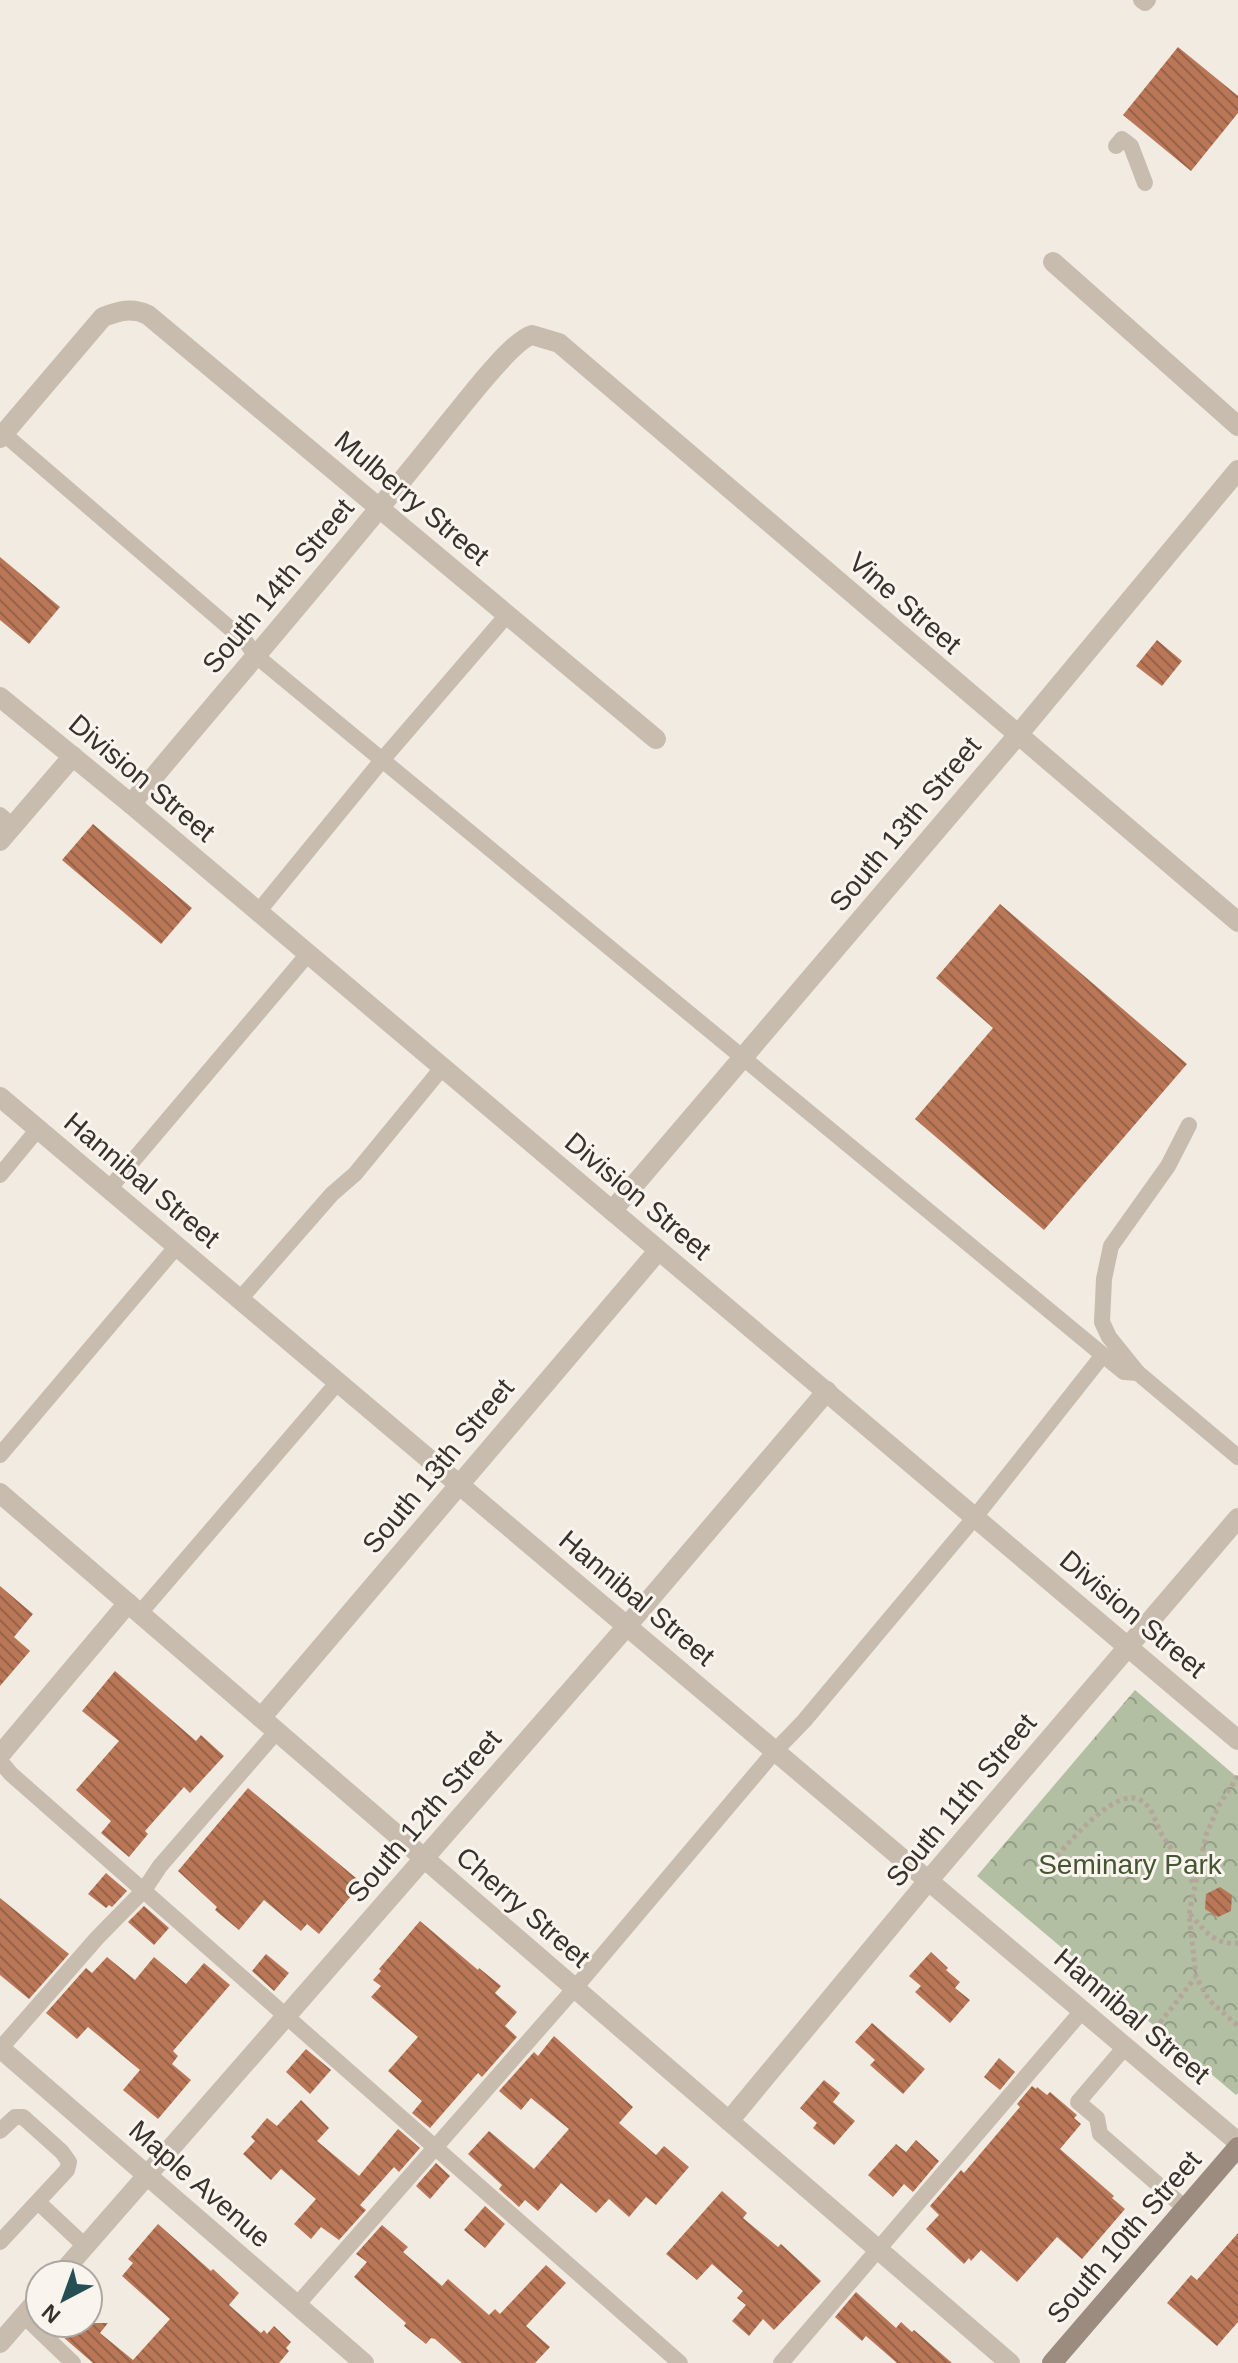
<svg xmlns="http://www.w3.org/2000/svg" width="1238" height="2363" font-family="Helvetica,sans-serif">
<style>
.park{fill:url(#park-crowns)}
.building{fill:url(#building-back-hatch)}
.lines{fill:none;stroke-linecap:round;stroke-linejoin:round}
.path{stroke:#b4a799;stroke-width:5;stroke-dasharray:4 4;stroke-linecap:butt}
.service{stroke:#c8bcae;stroke-width:16}
.minor{stroke:#c8bcae;stroke-width:20}
.secondary{stroke:#9c8c80;stroke-width:20}
.labels{text-anchor:middle;dominant-baseline:central;stroke-width:6;stroke-linejoin:round;paint-order:stroke}
.street-label{font-size:28px;fill:#38312c;stroke:#f9f5ee}
.park-label{font-size:28px;fill:#455432;stroke:#f9f5ee}
</style>
<defs>
<pattern id="park-crowns" width="20" height="18" patternUnits="userSpaceOnUse" patternTransform="scale(2)"><rect width="20" height="18" fill="#b3bfa3"/><path d="M2 6a3 3 0 1 1 6 0M12 15a3 3 0 1 1 6 0" fill="none" stroke="#939c85"/></pattern>
<pattern id="building-back-hatch" width="6" height="6" patternUnits="userSpaceOnUse" patternTransform="scale(2)"><rect width="6" height="6" fill="#b97757"/><path d="M-1 5l2 2M0 0l6 6M5-1l2 2" fill="none" stroke="#976248"/></pattern>
</defs>
<rect width="100%" height="100%" fill="#f1ebe2"/>
<!-- park -->
<polygon class="park" points="1135,1690 1238,1778 1238,2093 1236,2095 977,1876"/>
<!-- building -->
<g class="building">
<polygon points="1178,47 1238,96 1238,113 1191,171 1123,115"/>
<polygon points="0,557 60,607 29,644 0,620"/>
<polygon points="1157,640 1182,661 1162,686 1136,666"/>
<polygon points="93,824 192,908 161,944 62,860"/>
<polygon points="1000,904 1187,1064 1044,1230 915,1119 993,1028 936,978"/>
<polygon points="0,1586 33,1614 14,1637 30,1651 0,1686"/>
<polygon points="115,1671 196,1741 201,1735 224,1756 190,1793 184,1787 145,1831 148,1834 129,1857 101,1833 111,1821 76,1790 119,1741 82,1711"/>
<polygon points="248,1788 362,1883 319,1934 307,1924 301,1931 264,1900 239,1930 215,1910 217,1907 178,1871"/>
<polygon points="106,1873 127,1891 112,1907 109,1905 106,1908 88,1894"/>
<polygon points="1220,1887 1232,1895 1231,1911 1218,1917 1205,1909 1206,1894"/>
<polygon points="0,1898 69,1954 29,1999 0,1975"/>
<polygon points="144,1906 169,1928 154,1945 128,1922"/>
<polygon points="420,1921 478,1970 479,1968 501,1986 495,1993 517,2012 505,2026 517,2037 482,2077 478,2073 430,2128 412,2113 422,2101 388,2071 418,2037 371,1997 381,1986 373,1980 381,1971 379,1969"/>
<polygon points="931,1952 948,1968 946,1970 960,1982 955,1988 970,2000 950,2023 915,1992 921,1986 909,1976"/>
<polygon points="266,1954 289,1973 274,1991 252,1971"/>
<polygon points="107,1957 135,1980 154,1957 186,1984 204,1963 230,1985 173,2051 178,2056 172,2064 191,2080 158,2119 123,2090 140,2070 88,2027 77,2039 46,2013 86,1968 92,1973"/>
<polygon points="872,2023 925,2069 903,2094 870,2065 875,2060 855,2042"/>
<polygon points="554,2036 633,2107 619,2123 656,2155 664,2146 689,2167 656,2205 646,2197 629,2217 609,2199 596,2213 561,2183 538,2211 525,2200 519,2207 499,2189 502,2185 468,2154 489,2131 534,2169 569,2129 531,2098 521,2110 499,2091 534,2052 538,2056"/>
<polygon points="306,2049 331,2070 310,2094 286,2072"/>
<polygon points="999,2058 1015,2072 1000,2090 984,2077"/>
<polygon points="824,2080 840,2093 833,2102 855,2121 834,2145 813,2128 817,2123 800,2108"/>
<polygon points="1032,2086 1036,2089 1037,2087 1047,2095 1050,2092 1077,2115 1074,2118 1081,2124 1060,2149 1114,2196 1112,2198 1125,2209 1082,2259 1057,2237 1017,2282 981,2250 971,2261 969,2258 964,2264 926,2229 939,2215 930,2206 961,2170 964,2173 1020,2107 1017,2104"/>
<polygon points="301,2100 329,2128 317,2141 359,2176 398,2129 420,2148 399,2172 394,2167 360,2205 366,2210 339,2240 321,2227 311,2239 294,2224 316,2199 281,2169 271,2180 243,2154 255,2141 251,2137 267,2118 277,2126"/>
<polygon points="916,2140 939,2161 913,2192 904,2184 893,2197 868,2175 896,2144 906,2152"/>
<polygon points="436,2163 450,2176 430,2199 416,2186"/>
<polygon points="722,2191 747,2213 743,2218 778,2247 781,2244 821,2281 774,2330 763,2319 749,2336 732,2321 746,2305 737,2298 743,2291 712,2264 697,2280 666,2254"/>
<polygon points="485,2206 505,2224 485,2248 464,2230"/>
<polygon points="158,2224 211,2271 213,2269 239,2293 229,2305 261,2333 264,2330 267,2334 274,2326 291,2342 286,2348 289,2351 279,2363 93,2363 47,2323 108,2323 100,2333 133,2360 170,2319 122,2276 133,2263 128,2259"/>
<polygon points="382,2225 408,2247 403,2252 442,2286 448,2279 489,2315 495,2309 500,2314 546,2265 566,2283 526,2326 550,2347 535,2363 462,2363 435,2339 431,2338 426,2344 404,2326 406,2323 354,2277 367,2262 356,2254"/>
<polygon points="1238,2233 1238,2322 1217,2346 1167,2303 1191,2275 1197,2280"/>
<polygon points="856,2292 896,2328 901,2322 912,2332 914,2330 952,2363 897,2363 866,2336 862,2341 835,2317"/>
</g>
<g class="lines">
<!-- path -->
<g class="path">
<polyline points="1238,1776 1219,1805 1206,1835 1189,1914 1196,1977 1209,2000 1238,2026"/>
<path d="M1047,1868C1062,1850 1117,1782 1142,1801C1154,1809 1156,1826 1164,1838C1174,1854 1186,1866 1193,1884"/>
<path d="M1190,1914C1203,1929 1215,1946 1238,1943"/>
<polyline points="1155,2029 1195,1978"/>
</g>
<!-- service -->
<g class="service">
<polyline points="1141,0 1145,3 1148,0"/>
<polyline points="1116,146 1122,139 1131,146 1145,183"/>
<polyline points="4,434 246,642 255,655 1103,1355 1124,1372 1138,1373 1238,1457"/>
<polyline points="0,815 13,826"/>
<polyline points="258,912 383,759 507,615"/>
<polyline points="0,1175 38,1129"/>
<polyline points="109,1189 308,954"/>
<polyline points="240,1299 332,1194 355,1174 442,1068"/>
<polyline points="1138,1373 1109,1337 1102,1322 1104,1279 1111,1246 1168,1166 1189,1125"/>
<polyline points="0,1455 177,1246"/>
<polyline points="140,1613 338,1382"/>
<polyline points="0,1761 11,1774 680,2363"/>
<polyline points="1125,2047 1078,2102 1097,2118 1100,2134 1185,2208"/>
<polyline points="0,2049 97,1938 144,1890 160,1866 277,1731"/>
<polyline points="0,2131 15,2117 23,2117 62,2152 69,2162 67,2170 0,2242"/>
<polyline points="38,2202 85,2246"/>
<polyline points="297,2305 575,1988 775,1751 804,1721 975,1517 1103,1355"/>
<polyline points="24,2316 73,2363"/>
<polyline points="781,2363 1082,2011"/>
</g>
<!-- minor -->
<g class="minor">
<polyline points="1053,262 1238,426"/>
<path d="M0,438L103,317C119,311 132,307 148,315L656,739"/>
<polyline points="0,697 131,804 1238,1740"/>
<path d="M131,804C237,677 346,552 449,422C465,403 511,341 532,335L559,343L1238,922"/>
<polyline points="0,841 73,756"/>
<polyline points="0,1097 1238,2142"/>
<polyline points="612,1211 1017,736 1238,470"/>
<polyline points="0,1493 1010,2363"/>
<polyline points="261,1718 658,1251"/>
<polyline points="0,1755 128,1603"/>
<polyline points="0,2048 364,2363"/>
<polyline points="729,2121 928,1881 1238,1518"/>
<polyline points="60,2275 627,1626 827,1391"/>
<polyline points="0,2343 40,2297"/>
</g>
<!-- secondary -->
<polyline class="secondary" points="1052,2363 1238,2147"/>
</g>
<g class="labels">
<!-- street labels -->
<g class="street-label">
<text transform="translate(412 498) rotate(40)">Mulberry Street</text>
<text transform="translate(278 586) rotate(-50)">South 14th Street</text>
<text transform="translate(905 603) rotate(41)">Vine Street</text>
<text transform="translate(142 778) rotate(40)">Division Street</text>
<text transform="translate(905 824) rotate(-50)">South 13th Street</text>
<text transform="translate(142 1180) rotate(40)">Hannibal Street</text>
<text transform="translate(638 1196) rotate(40)">Division Street</text>
<text transform="translate(438 1466) rotate(-50)">South 13th Street</text>
<text transform="translate(637 1598) rotate(40)">Hannibal Street</text>
<text transform="translate(1133 1614) rotate(40)">Division Street</text>
<text transform="translate(961 1800) rotate(-50)">South 11th Street</text>
<text transform="translate(424 1816) rotate(-49)">South 12th Street</text>
<text transform="translate(523 1907) rotate(41)">Cherry Street</text>
<text transform="translate(1132 2016) rotate(40)">Hannibal Street</text>
<text transform="translate(200 2184) rotate(41)">Maple Avenue</text>
<text transform="translate(1124 2237) rotate(-49)">South 10th Street</text>
</g>
<!-- park labels -->
<g class="park-label">
<text x="1130" y="1864">Seminary Park</text>
</g>
</g>
<!-- north arrow -->
<g transform="translate(64 2299) rotate(221)"><circle r="38" fill="#f9f5ee" stroke="#aca7a0" stroke-width="2"/>
<path d="M0-6L14 30L0 20L-14 30Z" fill="#254f55"/>
<text y="-12" font-size="22" font-weight="bold" text-anchor="middle" fill="#38312c">N</text>
</g>
</svg>
